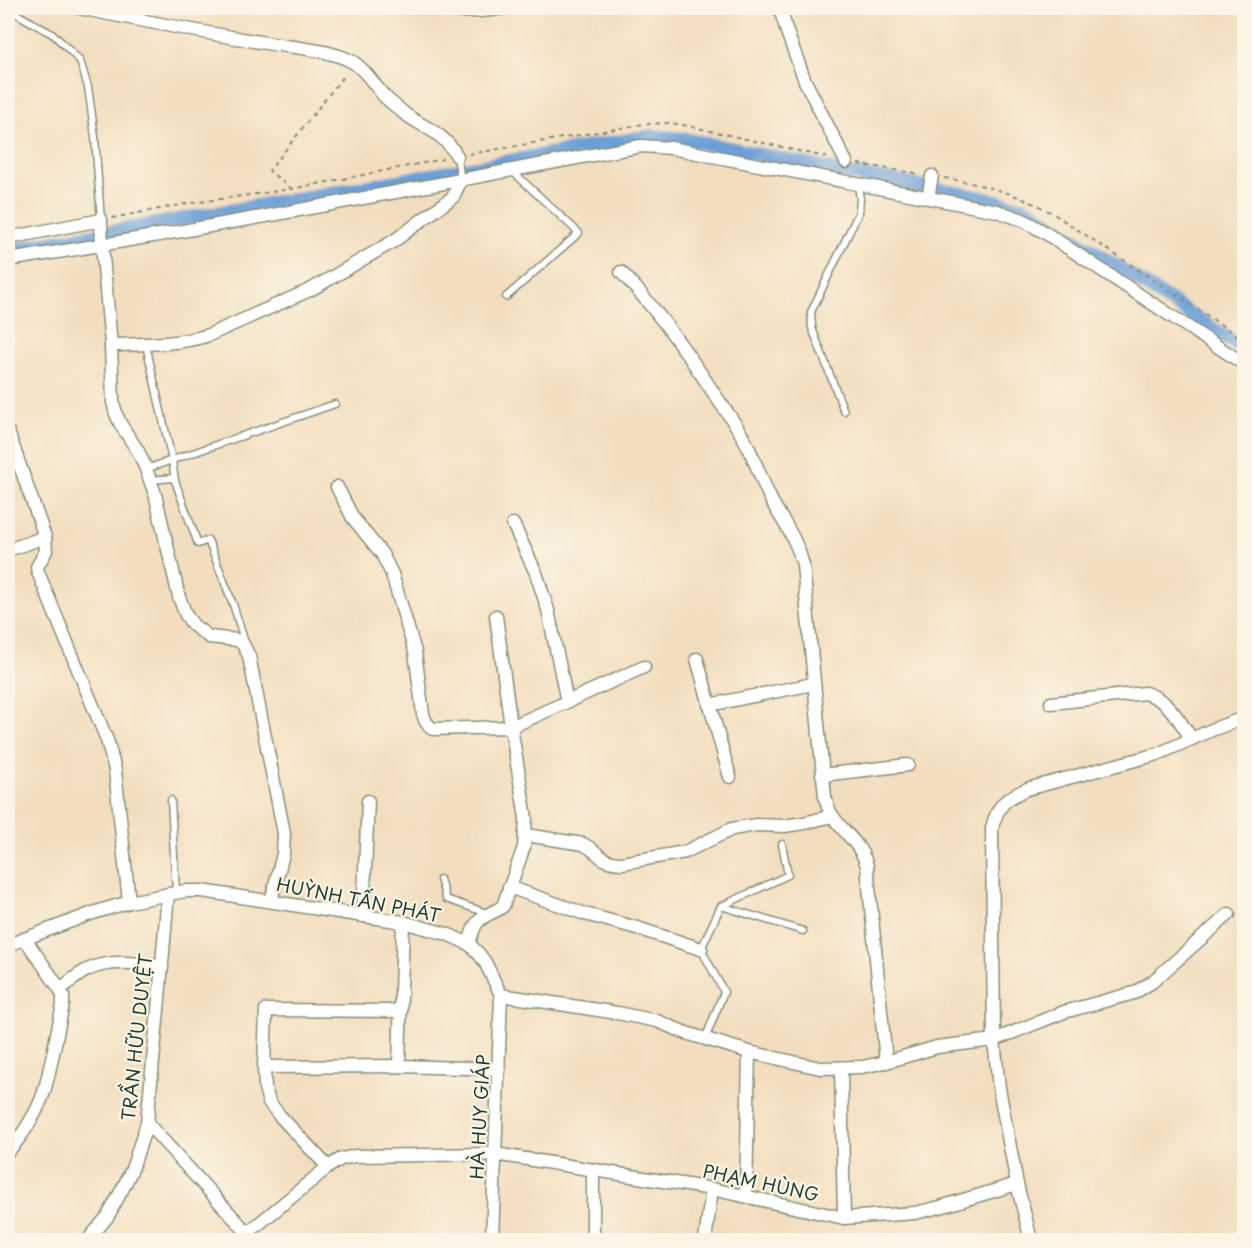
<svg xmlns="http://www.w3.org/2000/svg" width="1252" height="1248" font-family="'Playpen Sans',sans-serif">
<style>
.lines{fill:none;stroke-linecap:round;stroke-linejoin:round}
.canal{stroke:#6a9fd7;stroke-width:14}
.lane-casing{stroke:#888e7a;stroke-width:9}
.street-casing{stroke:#888e7a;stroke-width:15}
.path{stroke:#888e7a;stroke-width:2;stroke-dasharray:4.5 4.5;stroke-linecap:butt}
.lane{stroke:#fff;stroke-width:6}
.street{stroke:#fff;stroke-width:12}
.labels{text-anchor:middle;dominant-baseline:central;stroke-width:4.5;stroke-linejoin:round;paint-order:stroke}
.street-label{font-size:18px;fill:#1f3d34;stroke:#fcf5e5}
</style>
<rect width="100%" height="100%" fill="#fcf5e5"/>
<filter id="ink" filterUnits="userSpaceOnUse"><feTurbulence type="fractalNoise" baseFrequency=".0167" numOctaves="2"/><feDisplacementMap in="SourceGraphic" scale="12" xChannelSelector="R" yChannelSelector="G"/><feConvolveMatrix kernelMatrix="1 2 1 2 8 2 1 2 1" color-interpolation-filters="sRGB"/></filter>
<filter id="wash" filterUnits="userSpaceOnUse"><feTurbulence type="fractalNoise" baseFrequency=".008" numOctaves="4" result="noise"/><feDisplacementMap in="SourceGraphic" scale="24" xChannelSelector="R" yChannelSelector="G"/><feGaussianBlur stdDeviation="1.35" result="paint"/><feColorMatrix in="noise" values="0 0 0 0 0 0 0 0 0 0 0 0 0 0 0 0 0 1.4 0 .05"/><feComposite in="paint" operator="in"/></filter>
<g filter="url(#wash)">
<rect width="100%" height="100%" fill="#f2debf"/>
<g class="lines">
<!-- canal -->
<polyline class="canal" points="8,250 651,136 685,139 853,174 988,199 1024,208 1037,215 1244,349"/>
</g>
</g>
<g filter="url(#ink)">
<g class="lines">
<!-- lane casing -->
<g class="lane-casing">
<g id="lane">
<polyline points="8,9 54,35 80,61 88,87 95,137 101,220"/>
<polyline points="457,156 461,180"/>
<polyline points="506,297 579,233 512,171"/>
<polyline points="146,345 172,460 175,481"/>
<polyline points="844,411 812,328 811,312 859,212 860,199 858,185"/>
<polyline points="146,469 335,404"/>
<polyline points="150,480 174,478 198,544 208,540 233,604 245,643"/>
<polyline points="171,800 176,892"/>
<polyline points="440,879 446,899 487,913"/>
<polyline points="722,906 788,875 782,844"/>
<polyline points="705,1039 724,992 701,949 721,906 803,931"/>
</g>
</g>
<!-- street casing -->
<g class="street-casing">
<g id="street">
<path d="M79,8C139,20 199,32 260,42C286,47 331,49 353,62C366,70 374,85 384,96C390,102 398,108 405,114C427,130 441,130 457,156"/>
<path d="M435,8C462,13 479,12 505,8"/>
<polyline points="780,8 787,32 805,81 846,162"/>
<polyline points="928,198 932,176"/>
<polyline points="8,238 101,220 102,245 111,345 113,402 116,414 121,425 138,451 146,469 155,494 179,597 186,615 193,625 209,637 237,640 243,644 249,656 284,833 283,854 271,901"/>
<path d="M8,260C220,227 430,185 641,146L671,148L997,211L1023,220L1044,232L1244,364"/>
<path d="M621,272C657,309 687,352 715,395C727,413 741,430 749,449C757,466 763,483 771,500C783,522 797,539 803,565L825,797C827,803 828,810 832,815C845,835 860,842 867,866L886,1062"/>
<path d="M111,345C144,344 177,345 209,335L312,289L394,241L453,197L461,180"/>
<polyline points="8,432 45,537 46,551 37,567 38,572 107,740 115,770 129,902"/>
<path d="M337,487L353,518L382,554L392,574L415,652L423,714C425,721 427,725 433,729L511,727L644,667"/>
<polyline points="513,524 536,573 548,610 567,702"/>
<polyline points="8,550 45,537"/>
<polyline points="697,659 730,777"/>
<path d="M1051,703L1145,693C1169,700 1178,719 1192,739"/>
<polyline points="709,705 813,684"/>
<polyline points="822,775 908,765"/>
<path d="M526,835L583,844C601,852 597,862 622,863L685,852L732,829L756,825L784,826L804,823L832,816"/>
<polyline points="509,887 585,914 637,928 701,949"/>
<polyline points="363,916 368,801"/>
<path d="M469,944C471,937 473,927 478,922C484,914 495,913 503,906L524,847L526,818L511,727L496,616"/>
<polyline points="8,945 93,913 129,902 185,891 202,891 403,922 447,934 469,944 479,954 485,962 501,995 492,1240"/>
<path d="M60,989C69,983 77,975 87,970C111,959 137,963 162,967"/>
<polyline points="501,995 617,1013 657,1021 686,1033 749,1052 820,1068 862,1067 886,1062 937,1047 994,1040 1064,1012 1134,993 1152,982 1229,914"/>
<polyline points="399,1066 403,922"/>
<polyline points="264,1067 399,1066 499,1069"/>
<polyline points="841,1068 844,1218"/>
<polyline points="147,1123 254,1240"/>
<path d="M8,1151C22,1137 38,1111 44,1092C52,1063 57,1033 63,1004V996L60,989L25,939"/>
<polyline points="328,1167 279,1115 269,1102 265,1088 264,1067 266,1010 401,1011"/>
<polyline points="593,1170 593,1240"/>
<polyline points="746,1197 749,1052"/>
<polyline points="88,1240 108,1216 124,1186 132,1169 147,1123 158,1010 168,894"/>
<polyline points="239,1240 328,1167 341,1159 355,1156 495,1154 712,1189 844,1218 915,1213 940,1207 1017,1184"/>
<polyline points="705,1240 712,1189"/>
<path d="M1031,1240L1017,1184L999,1088L994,1040L992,828C998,804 1005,799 1027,789L1158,754L1214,729L1244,718"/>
</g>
</g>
<!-- path -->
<g class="path">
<polyline points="469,154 644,124 671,123 693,127 829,158"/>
<polyline points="858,164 920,174"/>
<path d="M944,178C986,185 1020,194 1057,216L1244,340"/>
<polyline points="292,189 269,171 345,74"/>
<polyline points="112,218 185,204 292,189 443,159"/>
</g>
<!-- lane -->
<use href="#lane" class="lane"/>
<!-- street -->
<use href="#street" class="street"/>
</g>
</g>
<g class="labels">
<!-- street labels -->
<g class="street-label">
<text transform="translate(359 899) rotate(11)">HUỲNH TẤN PHÁT</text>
<text transform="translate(136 1037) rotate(-84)">TRẦN HỮU DUYỆT</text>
<text transform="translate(479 1117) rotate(-87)">HÀ HUY GIÁP</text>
<text transform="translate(761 1182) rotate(12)">PHẠM HÙNG</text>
</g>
</g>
<!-- margin -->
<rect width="1252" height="1248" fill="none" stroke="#fcf5e5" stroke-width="30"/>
</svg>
